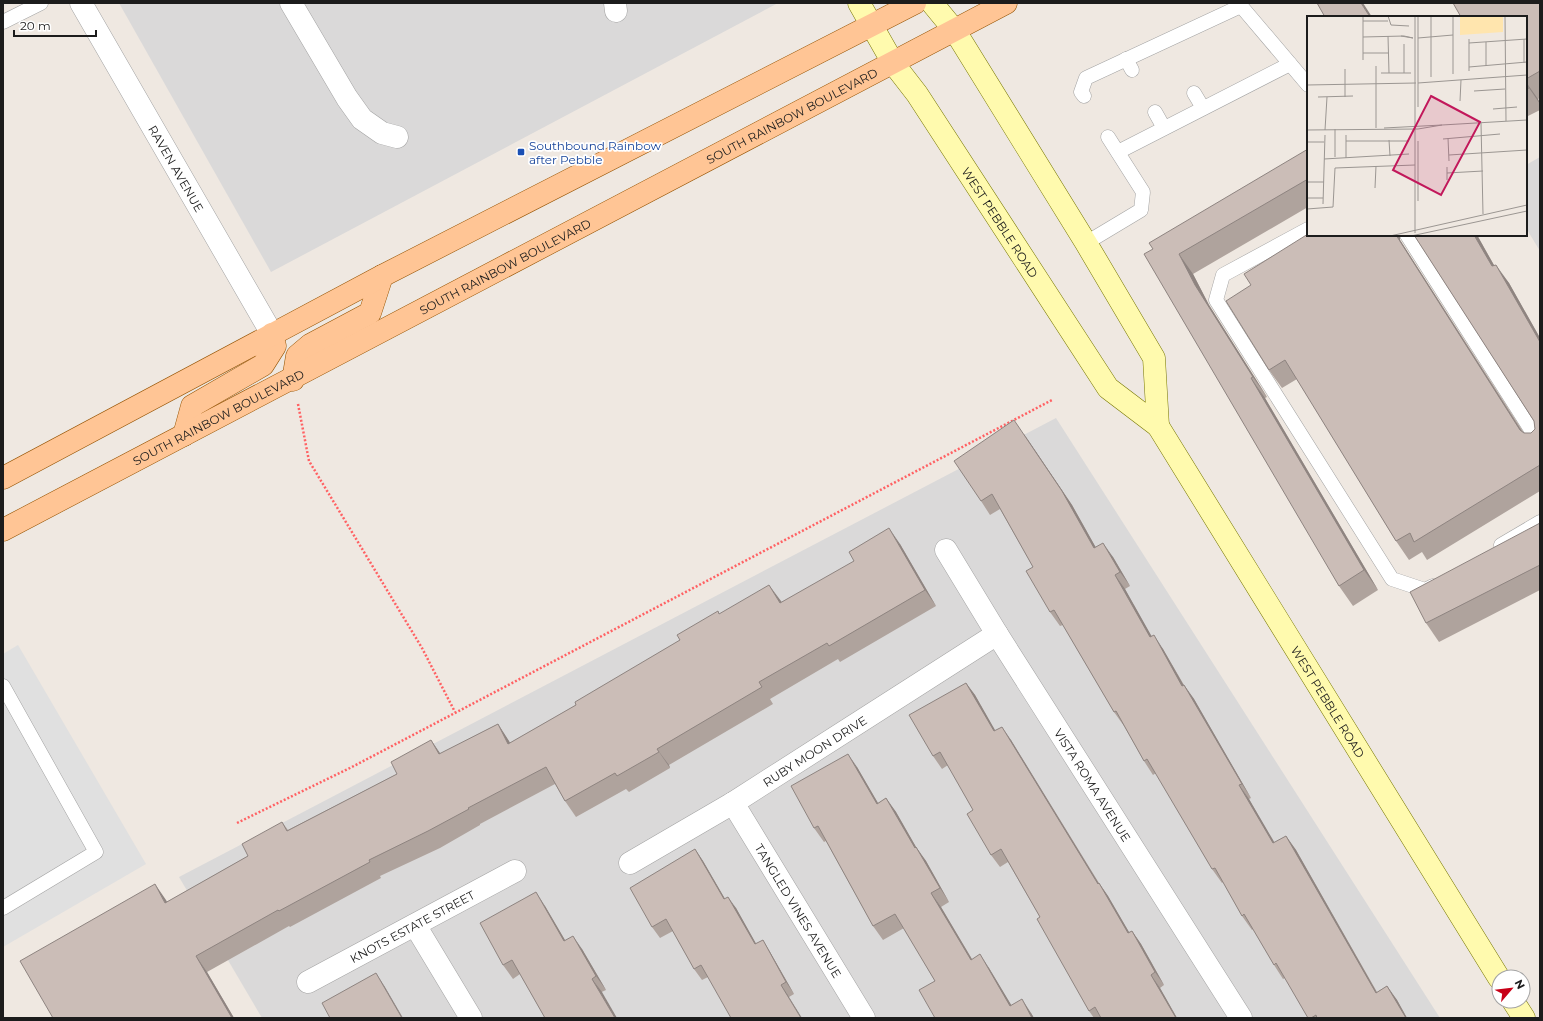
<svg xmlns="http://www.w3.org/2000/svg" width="1543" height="1021" font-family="Montserrat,sans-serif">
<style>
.residential{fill:#dad9d9}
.parking{fill:#e0e0e0}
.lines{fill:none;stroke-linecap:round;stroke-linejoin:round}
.lane-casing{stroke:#a3a3a3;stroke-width:15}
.street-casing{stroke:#a3a3a3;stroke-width:23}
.secondary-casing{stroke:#767600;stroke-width:23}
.primary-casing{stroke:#945200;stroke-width:23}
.path{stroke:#ff6163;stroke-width:2.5;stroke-dasharray:2 2;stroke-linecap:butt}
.lane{stroke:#fff;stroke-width:14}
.street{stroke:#fff;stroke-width:22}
.secondary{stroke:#fffaae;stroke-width:22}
.primary{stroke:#ffc595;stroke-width:22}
.wall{fill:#afa39d}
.shaded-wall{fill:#8e8480}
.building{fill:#cbbdb7;stroke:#8e8480}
.transit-dot{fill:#1a4fb4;stroke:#fff;stroke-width:1.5}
.labels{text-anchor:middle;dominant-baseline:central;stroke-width:3.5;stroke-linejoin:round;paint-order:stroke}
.street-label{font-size:12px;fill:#1c1c1c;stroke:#fff}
.transit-label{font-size:12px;fill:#164399;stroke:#fff;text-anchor:start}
.inset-road{fill:none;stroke:#9b9692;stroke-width:1}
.view{fill:#c2185b;fill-opacity:0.15;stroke:#c2185b;stroke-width:2}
.inset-edge{fill:none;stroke:#1c1c1c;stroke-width:2}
</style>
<rect width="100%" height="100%" fill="#efe8e1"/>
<!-- residential -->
<g class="residential">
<polygon points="119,3 778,3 271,272"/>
<polygon points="1540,157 1540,251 1526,228 1526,165"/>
<polygon points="1056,418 1440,1018 262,1018 179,877"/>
</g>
<!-- parking -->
<polygon class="parking" points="18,645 146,864 3,947 3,654"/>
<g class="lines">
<!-- lane casing -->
<g class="lane-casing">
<g id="lane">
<polyline points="3,22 41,3"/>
<polyline points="1126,59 1132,70"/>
<polyline points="1194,93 1203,108"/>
<polyline points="1084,96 1081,92 1086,78 1241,6 1308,85"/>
<polyline points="1155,112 1164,128"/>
<polyline points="1118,152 1290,64"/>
<polyline points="1308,229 1223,275 1216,300 1392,579 1425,590 1433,586"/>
<polyline points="1407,235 1540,444"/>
<polyline points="1086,243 1141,210 1143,192 1108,137"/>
<polyline points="1501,545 1540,522"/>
<polyline points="3,686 96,852 3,908"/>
</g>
</g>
<!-- street casing -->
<g class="street-casing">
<g id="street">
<path id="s1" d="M81,3L272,334"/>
<polyline points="291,3 347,98 362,119 382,133 397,137"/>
<polyline points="615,3 616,11"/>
<path id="s2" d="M946,550L997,634L1241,1018"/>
<path id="s3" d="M733,803L864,1018"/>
<path id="s4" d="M630,863L733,803L997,634"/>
<polyline points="415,925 471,1018"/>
<path id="s5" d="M308,982L515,871"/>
</g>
</g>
<!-- secondary casing -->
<g class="secondary-casing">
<g id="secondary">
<path id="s6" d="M859,3L893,63L917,94L1108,388L1158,426L1154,358L1086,243L955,31L932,3"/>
<path id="s7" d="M1158,426L1499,978"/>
<polyline points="1513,1001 1524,1018"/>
</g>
</g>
<!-- primary casing -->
<g class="primary-casing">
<g id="primary">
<polyline points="293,380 297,356 310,345 370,313 382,276"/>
<polyline points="184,435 192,406 263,365 275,346 272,334"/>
<polyline points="3,478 382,276 915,3"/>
<path id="s8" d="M3,530L1006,3"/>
</g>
</g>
<!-- path -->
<g class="path">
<polyline points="298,404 309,461 422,648 455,712"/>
<polyline points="237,823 350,768 1052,400"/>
</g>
<!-- lane -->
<use href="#lane" class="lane"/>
<!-- street -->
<use href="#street" class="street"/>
<!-- secondary -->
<use href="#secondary" class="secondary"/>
<!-- primary -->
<use href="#primary" class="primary"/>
</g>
<!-- wall -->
<g class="wall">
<polygon points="1540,3 1540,98 1538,99 1540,103 1540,110 1526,117 1526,17"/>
<polygon points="1308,149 1308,207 1193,274 1209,305 1267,397 1265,398 1378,590 1353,606 1339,586 1153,249"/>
<polygon points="1308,235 1400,235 1400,240 1524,433 1531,433 1535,429 1534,421 1414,235 1477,235 1494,265 1509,283 1540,338 1540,491 1427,560 1422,552 1409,560 1396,541 1297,379 1282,388 1269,370 1251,285"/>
<polygon points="1024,434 1072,505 1096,548 1113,557 1130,586 1125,589 1151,636 1163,649 1184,685 1194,699 1251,798 1249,799 1274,843 1286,836 1296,850 1377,992 1387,986 1397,1000 1407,1018 1308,1018 1285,978 1283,979 1274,965 1253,929 1252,930 1242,916 1223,882 1222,883 1212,869 1156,773 1153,775 1144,761 1124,726 1114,712 1063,625 1060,626 1050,612 1033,567 1000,509 990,515 981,501"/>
<polygon points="1540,523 1540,590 1439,642 1426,623"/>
<polygon points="900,544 936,606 840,662 838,659 770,699 773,704 669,765 670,768 629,792 626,789 576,817 565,801 555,784 480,824 480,825 440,848 380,876 381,878 290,927 289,926 207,972 234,1018 53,1018 167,902 248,856 282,822 288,830 397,774 431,740 440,754 498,724 510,743 576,705 680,640 719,614 782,602"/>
<polygon points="966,683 975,695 995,731 1011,740 1099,883 1108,896 1129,932 1132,931 1141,944 1164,985 1160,988 1177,1018 1094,1018 1089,1011 1040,917 1008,862 1000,867 991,855 973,810 948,765 942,769 933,756"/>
<polygon points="857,767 878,803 886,798 896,812 916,847 926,861 949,902 941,907 972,959 989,968 1011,1005 1031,1013 1034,1018 935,1018 935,981 904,928 883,940 873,926 826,841 824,842 814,828"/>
<polygon points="695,849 703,861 725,899 736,908 756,944 763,940 770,952 794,994 789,997 708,977 702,980 694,969 673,931 660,938 652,927"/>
<polygon points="545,906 565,940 582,949 606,990 545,1018 520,974 513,979 503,965"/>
</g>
<!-- shaded-wall -->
<g class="shaded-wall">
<polygon points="1361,3 1363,3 1372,17 1370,17"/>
<polygon points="1526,82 1538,99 1540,104 1529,88"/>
<polygon points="1396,235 1400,235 1400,240 1533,449 1520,430"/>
<polygon points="1474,235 1477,235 1505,285 1492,266"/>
<polygon points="1179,254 1193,274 1209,305 1267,397 1253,377 1195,285"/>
<polygon points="1496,265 1509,283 1540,338 1540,342"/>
<polygon points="1251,378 1265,398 1378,590 1364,570"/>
<polygon points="1024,434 1072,505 1104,562 1094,548"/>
<polygon points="889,528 900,544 936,606 925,590"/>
<polygon points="1103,543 1113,557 1130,586 1120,572"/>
<polygon points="1115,575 1125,589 1160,651 1150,637"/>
<polygon points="769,585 781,601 792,620 780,603"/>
<polygon points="1154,635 1163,649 1192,700 1182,686"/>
<polygon points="966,683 975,695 1003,744 994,731"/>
<polygon points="1184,685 1194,699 1251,798 1242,784"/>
<polygon points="498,724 509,741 519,760 508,744"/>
<polygon points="1002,727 1011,740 1107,897 1098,884"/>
<polygon points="431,740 442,756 439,754"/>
<polygon points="657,749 669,765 670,768 659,752"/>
<polygon points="848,754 857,767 886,817 877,804"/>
<polygon points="1239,785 1249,799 1283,857 1273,843"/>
<polygon points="886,798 896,812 924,861 915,848"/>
<polygon points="1286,836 1296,850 1385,1007 1376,993"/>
<polygon points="916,847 926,861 949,902 940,888"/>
<polygon points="695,849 703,861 732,911 724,899"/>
<polygon points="1099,883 1108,896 1137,946 1128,933"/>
<polygon points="155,884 166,900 177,919 165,903"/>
<polygon points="536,892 545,906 573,954 564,941"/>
<polygon points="931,893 941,907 980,973 971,960"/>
<polygon points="728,897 736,908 763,956 755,944"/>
<polygon points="1132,931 1141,944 1164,985 1155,972"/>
<polygon points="573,936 582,949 606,990 596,976"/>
<polygon points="763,940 770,952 794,994 786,982"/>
<polygon points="980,954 989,968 1019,1018 1010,1006"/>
<polygon points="196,956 207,972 234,1018 232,1018"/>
<polygon points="376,973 385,987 403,1018 402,1018"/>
<polygon points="1151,975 1160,988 1177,1018 1176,1018"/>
<polygon points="592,979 602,992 617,1018 615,1018"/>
<polygon points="781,985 789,997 802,1018 801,1018"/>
<polygon points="1387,986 1397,1000 1407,1018 1406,1018"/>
<polygon points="1022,999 1031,1013 1034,1018 1032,1018"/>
</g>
<!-- building -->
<g class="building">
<polygon points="1317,3 1361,3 1370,17 1325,17"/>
<polygon points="1453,3 1540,3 1540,71 1526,79 1526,17 1461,17"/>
<polygon points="1526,83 1529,88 1526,90"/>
<polygon points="1308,149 1308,179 1179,254 1195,285 1253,377 1251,378 1364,570 1339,586 1144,254 1153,249 1149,243"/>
<polygon points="1308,234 1308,235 1396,235 1520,430 1524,433 1531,433 1535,429 1534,421 1414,235 1474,235 1492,266 1496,265 1540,342 1540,465 1414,542 1410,533 1396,541 1285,360 1269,370 1226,301 1251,285 1244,274"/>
<polygon points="1014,420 1062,491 1094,548 1103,543 1120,572 1115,575 1150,637 1154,635 1182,686 1184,685 1242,784 1239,785 1273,843 1286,836 1376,993 1387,986 1406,1018 1317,1018 1316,1015 1311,1018 1308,1018 1276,963 1274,965 1244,914 1242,916 1215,868 1212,869 1147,759 1144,761 1116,711 1114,712 1054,610 1050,612 1026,571 1033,567 992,494 981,501 954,461"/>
<polygon points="1540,523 1540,565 1426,623 1410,592"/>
<polygon points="889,528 925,590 829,646 827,643 759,682 762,687 657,749 659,752 617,776 615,773 565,801 546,767 468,808 469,809 428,831 369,860 370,862 279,911 278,910 196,956 232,1018 53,1018 20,961 155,884 165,903 248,856 242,844 282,822 287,831 397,774 391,762 431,740 439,754 498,724 508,744 576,705 575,702 680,640 677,635 718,611 719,614 769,585 780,603 854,561 849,552"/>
<polygon points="966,683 994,731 1002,727 1098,884 1099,883 1128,933 1132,931 1155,972 1151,975 1176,1018 1101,1018 1095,1007 1089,1011 1037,919 1040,917 1001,849 991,855 967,814 973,810 940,752 933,756 909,715"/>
<polygon points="848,754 877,804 886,798 915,848 916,847 940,888 931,893 971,960 980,954 1010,1006 1022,999 1032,1018 935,1018 919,990 935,981 895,914 873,926 818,826 814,828 791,786"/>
<polygon points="695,849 724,899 728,897 755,944 763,940 786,982 781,985 801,1018 731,1018 701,965 694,969 666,919 652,927 630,888"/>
<polygon points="536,892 564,941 573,936 596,976 592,979 615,1018 545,1018 512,960 503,965 480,923"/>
<polygon points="376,973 402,1018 330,1018 322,1003"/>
</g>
<!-- markers -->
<rect class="transit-dot" x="517" y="148" width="8" height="8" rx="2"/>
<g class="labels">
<!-- street labels -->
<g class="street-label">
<text stroke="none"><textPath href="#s8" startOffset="891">SOUTH RAINBOW BOULEVARD</textPath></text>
<text stroke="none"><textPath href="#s1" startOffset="191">RAVEN AVENUE</textPath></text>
<text stroke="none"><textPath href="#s6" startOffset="261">WEST PEBBLE ROAD</textPath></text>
<text stroke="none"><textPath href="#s8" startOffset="567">SOUTH RAINBOW BOULEVARD</textPath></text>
<text stroke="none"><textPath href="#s8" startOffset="243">SOUTH RAINBOW BOULEVARD</textPath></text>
<text stroke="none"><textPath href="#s7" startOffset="324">WEST PEBBLE ROAD</textPath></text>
<text stroke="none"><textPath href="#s4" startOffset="216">RUBY MOON DRIVE</textPath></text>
<text stroke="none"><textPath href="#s2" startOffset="277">VISTA ROMA AVENUE</textPath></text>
<text stroke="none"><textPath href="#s3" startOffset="126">TANGLED VINES AVENUE</textPath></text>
<text stroke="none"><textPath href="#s5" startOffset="118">KNOTS ESTATE STREET</textPath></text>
</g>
<!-- transit labels -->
<g class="transit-label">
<text x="529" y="145">Southbound Rainbow<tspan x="529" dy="14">after Pebble</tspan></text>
</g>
</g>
<!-- overview -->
<g transform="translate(1307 16)">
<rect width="220" height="220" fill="#efe8e1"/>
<path d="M153,0H196V16L153,19Z" fill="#ffe5ae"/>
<path class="inset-road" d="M56,0V44M81,0L84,9L102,10M198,0L199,105M56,5H81M81,20L82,57M94,20L106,22M56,21L97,20L106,22M111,22L146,19M162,23V55M217,23V47M179,26V50M162,27L220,23M97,28V57M56,37H82M69,50V112M162,51L220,46M38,53V81M74,57H104M146,58V0M124,61V0M111,67L220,59M0,69L109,67M167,75L198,73M11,81L46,80M153,85L154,64M111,91V0M186,93L210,91M174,107L176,198M135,109L220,104M0,114L111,113L135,109L77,112M18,114L20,81M39,119V142M141,122L142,145M136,123L193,118M82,124L83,140M39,125H102M0,126H17M142,139L220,134M28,141V113M17,143L102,138M140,151V164M140,157L176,155M0,166H17M68,172L69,150M0,182H16M111,185V125M16,188L18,119M0,193L26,191L28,152L108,149M108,217V0M83,220L220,189M104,220L220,195"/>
<path class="view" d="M124,80L173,106L134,179L86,154Z"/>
<rect width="220" height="220" class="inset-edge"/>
</g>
<!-- border -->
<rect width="1543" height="1021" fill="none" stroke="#1c1c1c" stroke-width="8"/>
<!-- north arrow -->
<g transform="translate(1511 989) rotate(62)"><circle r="19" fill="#ffffff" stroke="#a4a4a4"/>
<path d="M0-3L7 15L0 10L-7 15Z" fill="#c80017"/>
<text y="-6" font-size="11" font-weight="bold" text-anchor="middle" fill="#1c1c1c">N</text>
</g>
<!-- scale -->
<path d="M14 30v6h82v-6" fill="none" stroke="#1c1c1c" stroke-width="2"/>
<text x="20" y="30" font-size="12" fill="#1c1c1c" stroke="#ffffff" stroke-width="3" paint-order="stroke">20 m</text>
</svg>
